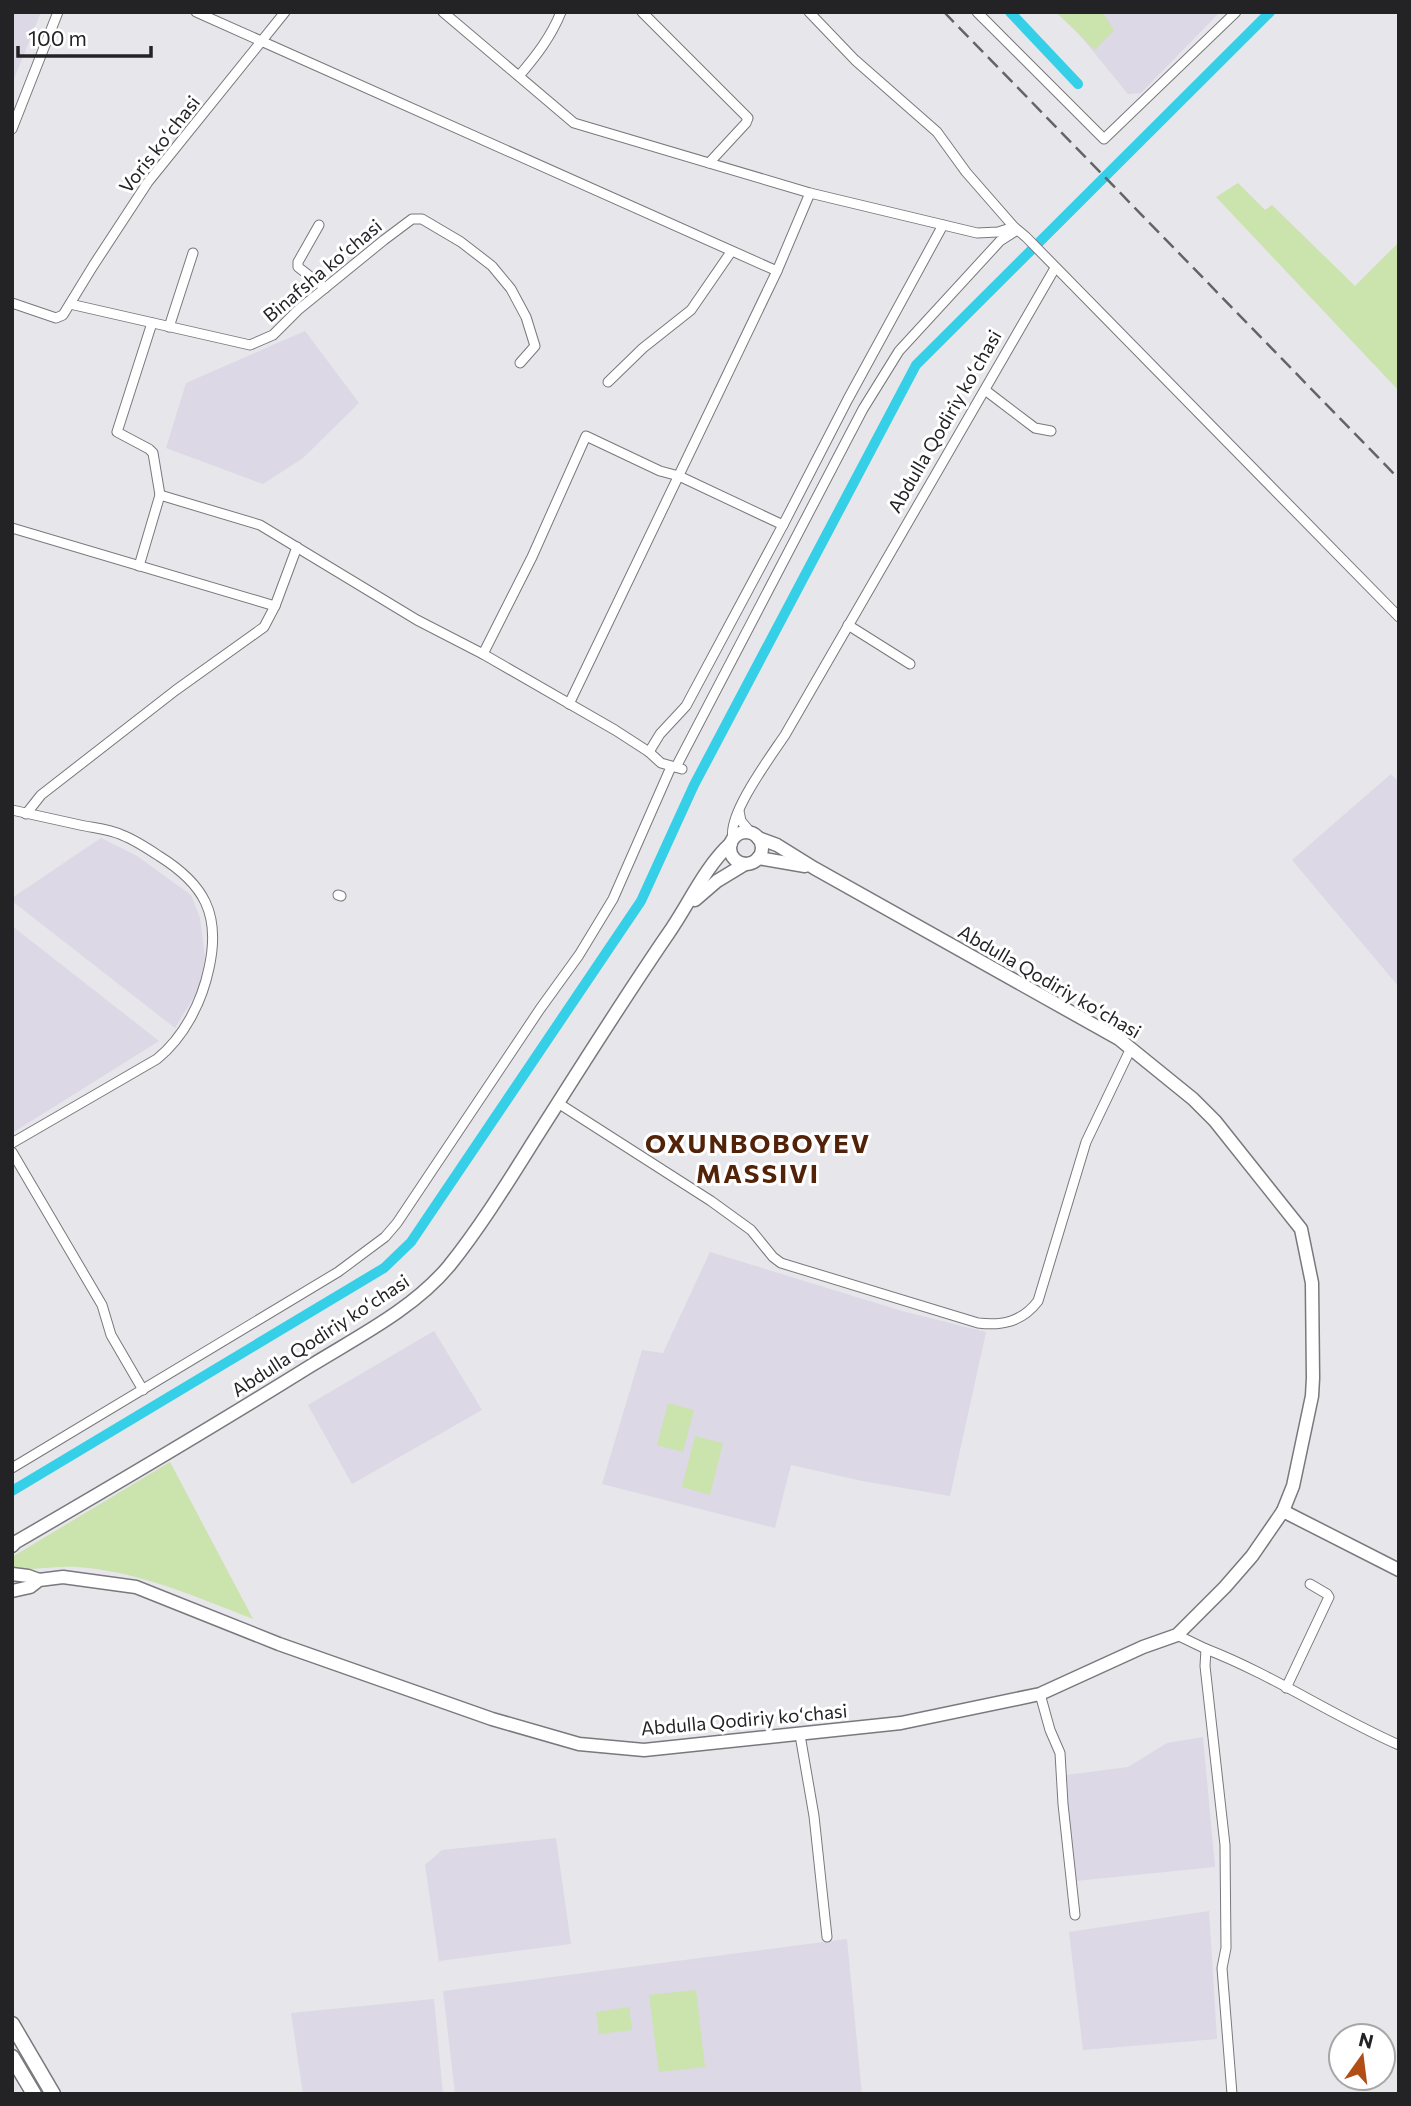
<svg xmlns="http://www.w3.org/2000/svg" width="1411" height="2106" font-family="Commissioner,sans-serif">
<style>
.built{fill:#dcd8e5}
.green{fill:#cbe3ac}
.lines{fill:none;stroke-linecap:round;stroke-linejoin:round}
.canal{stroke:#35cfe7;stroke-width:10}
.street-casing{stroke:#79787d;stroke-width:11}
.secondary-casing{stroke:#79787d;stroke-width:15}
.primary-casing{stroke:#79787d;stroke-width:17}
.street{stroke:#fff;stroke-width:9}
.secondary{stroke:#fff;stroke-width:12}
.primary{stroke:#fff;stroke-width:14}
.rail{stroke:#646366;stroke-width:2.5;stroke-dasharray:14 7;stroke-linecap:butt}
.labels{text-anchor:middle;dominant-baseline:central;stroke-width:6;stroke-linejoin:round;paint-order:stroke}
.street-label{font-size:19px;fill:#232224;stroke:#fff}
.district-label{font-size:26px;font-weight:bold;letter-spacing:2px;fill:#532309;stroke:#fff}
</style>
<rect width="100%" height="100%" fill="#e7e6eb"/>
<!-- built -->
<g class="built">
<polygon points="12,12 41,12 14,79 12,79"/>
<polygon points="1061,12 1220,12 1141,93 1128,94"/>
<polygon points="305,331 359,403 303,458 263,484 166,448 186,383"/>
<polygon points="1391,774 1399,782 1399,987 1292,860"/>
<polygon points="101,838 137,856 191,895 200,918 205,958 198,990 175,1028 12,901 12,898"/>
<polygon points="12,926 159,1041 12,1133"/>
<polygon points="710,1252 902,1311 986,1332 950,1496 862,1481 791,1465 775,1528 602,1484 642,1350 663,1353"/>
<polygon points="434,1331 482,1410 352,1484 308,1405"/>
<polygon points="1203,1737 1215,1867 1075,1881 1066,1775 1128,1767 1167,1743"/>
<polygon points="556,1838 571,1944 439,1961 425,1865 442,1850"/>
<polygon points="1209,1911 1217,2039 1083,2050 1069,1932"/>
<polygon points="847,1939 862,2094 455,2094 443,1991"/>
<polygon points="434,1999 443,2094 303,2094 291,2013"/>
</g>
<!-- green -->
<g class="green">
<polygon points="1056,12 1102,12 1114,30 1095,50"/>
<polygon points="1238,183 1265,210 1272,205 1355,286 1399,242 1399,391 1216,197"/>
<polygon points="668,1403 694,1410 683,1452 657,1445"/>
<polygon points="695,1436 723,1443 710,1495 682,1487"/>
<path d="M170,1462L253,1619C196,1597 139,1571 77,1567C55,1566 34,1570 12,1570V1557Z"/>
<polygon points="696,1990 705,2067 659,2072 649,1995"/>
<polygon points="629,2007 632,2030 599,2034 596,2012"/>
</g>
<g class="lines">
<!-- canal -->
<g class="canal">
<polyline points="1010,12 1078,84"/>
<polyline points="12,1491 384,1268 411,1242 641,901 694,785 916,365 1270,12"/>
</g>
<!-- street casing -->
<g class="street-casing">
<g id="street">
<polyline points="196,12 777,271 810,193"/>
<polyline points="443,12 574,123 810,193 977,233 998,232 1014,227"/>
<polyline points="642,12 748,118 746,123 709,163"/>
<polyline points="809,12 855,60 937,132 966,172 1014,227 1026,237 1399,617"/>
<polyline points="977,12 1104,139 1236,12"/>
<path d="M519,76C536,56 551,37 561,12"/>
<polyline points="12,129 58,12"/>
<polyline points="319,225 298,262 298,267 325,288"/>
<polyline points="12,303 56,318 63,315 93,266 148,182 285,12"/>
<polyline points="70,304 250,345 273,335 298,310 384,240 412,219 422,219 461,242 492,266 511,289 526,317 535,346 520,363"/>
<polyline points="169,327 193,253"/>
<polyline points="608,382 643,348 691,310 731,252"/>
<polyline points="985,390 1035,428 1051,431"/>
<polyline points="160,495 260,525 417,620 483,654 615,730 649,752 661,763 682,769"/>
<polyline points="12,528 275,606"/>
<polyline points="139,566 160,495 153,453 149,449 117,432 152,323"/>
<polyline points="848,625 910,664"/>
<polyline points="483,654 532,557 586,436 660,471 679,476 783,525"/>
<polyline points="569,704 777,271"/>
<polyline points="649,752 660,734 686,706 783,525 848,399 943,225"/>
<polyline points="676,767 863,409 899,351 1000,241 1017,230"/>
<path d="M12,810C35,815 58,820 80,825C94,828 109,829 122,835C135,840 147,848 159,856C204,884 221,914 209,968C202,1002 184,1037 157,1059L12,1143"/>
<polyline points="739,811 741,821 751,833"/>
<polyline points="26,814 41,795 176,690 264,627 275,606 297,547"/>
<path d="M733,838C727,815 771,756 785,735L1055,268"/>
<polyline points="338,895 341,896"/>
<path d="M558,1103L711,1201L751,1230L773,1257L781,1263L978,1323C1002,1326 1022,1322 1038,1301L1086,1142L1131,1048"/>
<polyline points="12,1152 102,1305 111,1335 143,1390"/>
<polyline points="12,1468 338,1272 385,1237 397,1223 540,1009 579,955 613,899 671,767"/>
<polyline points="1177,1635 1206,1649 1205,1666 1225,1845 1226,1948 1222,1968 1232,2094"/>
<path d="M1206,1649C1273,1675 1333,1716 1399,1745"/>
<polyline points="1286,1688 1329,1597 1327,1594 1310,1584"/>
<polyline points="1040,1694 1050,1730 1060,1753 1063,1804 1075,1915"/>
<polyline points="800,1735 814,1816 827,1937"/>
</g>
</g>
<!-- secondary casing -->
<g class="secondary-casing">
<g id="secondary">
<circle cx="746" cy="848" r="16"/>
<polyline points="758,858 805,866"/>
<polyline points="695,900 717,881 745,864"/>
<polyline points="1283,1511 1399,1570"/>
<path d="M12,1546L16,1542C116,1484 214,1426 312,1365C359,1336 413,1309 449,1266C481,1226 508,1182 535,1139C579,1070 622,1001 668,934C689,904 704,868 731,843"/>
<polyline points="12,1574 28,1576 39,1580"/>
<polyline points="12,1591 30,1587 39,1580 63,1577 136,1587 279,1644 492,1719 579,1744 644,1750 901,1723 1040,1694 1143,1647 1177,1635 1225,1587 1252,1556 1283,1511 1293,1486 1312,1396 1313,1378 1312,1283 1301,1229 1215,1121 1193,1099 1119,1039 814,868 777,845 758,838"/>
</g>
</g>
<!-- primary casing -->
<g class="primary-casing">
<g id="primary">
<polyline points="12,2024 53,2094"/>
<polyline points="12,2057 34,2094"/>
</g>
</g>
<!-- street -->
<use href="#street" class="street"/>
<!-- secondary -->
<use href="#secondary" class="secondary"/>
<!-- primary -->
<use href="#primary" class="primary"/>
<!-- rail -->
<polyline class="rail" points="944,12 1399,479"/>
</g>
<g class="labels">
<!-- street labels -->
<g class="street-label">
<text transform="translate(159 144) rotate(-52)">Voris koʻchasi</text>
<text transform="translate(322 270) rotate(-40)">Binafsha koʻchasi</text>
<text transform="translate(944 421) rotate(-60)">Abdulla Qodiriy koʻchasi</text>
<text transform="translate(1050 981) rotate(30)">Abdulla Qodiriy koʻchasi</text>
<text transform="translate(320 1335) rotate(-33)">Abdulla Qodiriy koʻchasi</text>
<text transform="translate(744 1719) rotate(-5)">Abdulla Qodiriy koʻchasi</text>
</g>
<!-- district labels -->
<g class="district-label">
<text x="758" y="1142">OXUNBOBOYEV<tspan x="758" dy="30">MASSIVI</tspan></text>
</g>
</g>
<!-- border -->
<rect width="1411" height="2106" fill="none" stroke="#232224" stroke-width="28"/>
<!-- north arrow -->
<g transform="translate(1362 2057) rotate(14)"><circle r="33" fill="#ffffff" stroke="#a7a7a7" stroke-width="2"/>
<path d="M0-5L12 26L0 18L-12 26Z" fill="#b14e16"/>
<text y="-10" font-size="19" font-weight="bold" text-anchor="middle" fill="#232224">N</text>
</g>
<!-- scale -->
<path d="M18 46v10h133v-10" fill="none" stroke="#232224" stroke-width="3.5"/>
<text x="28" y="46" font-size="21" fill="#232224" stroke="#ffffff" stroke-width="5" paint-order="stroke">100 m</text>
</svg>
